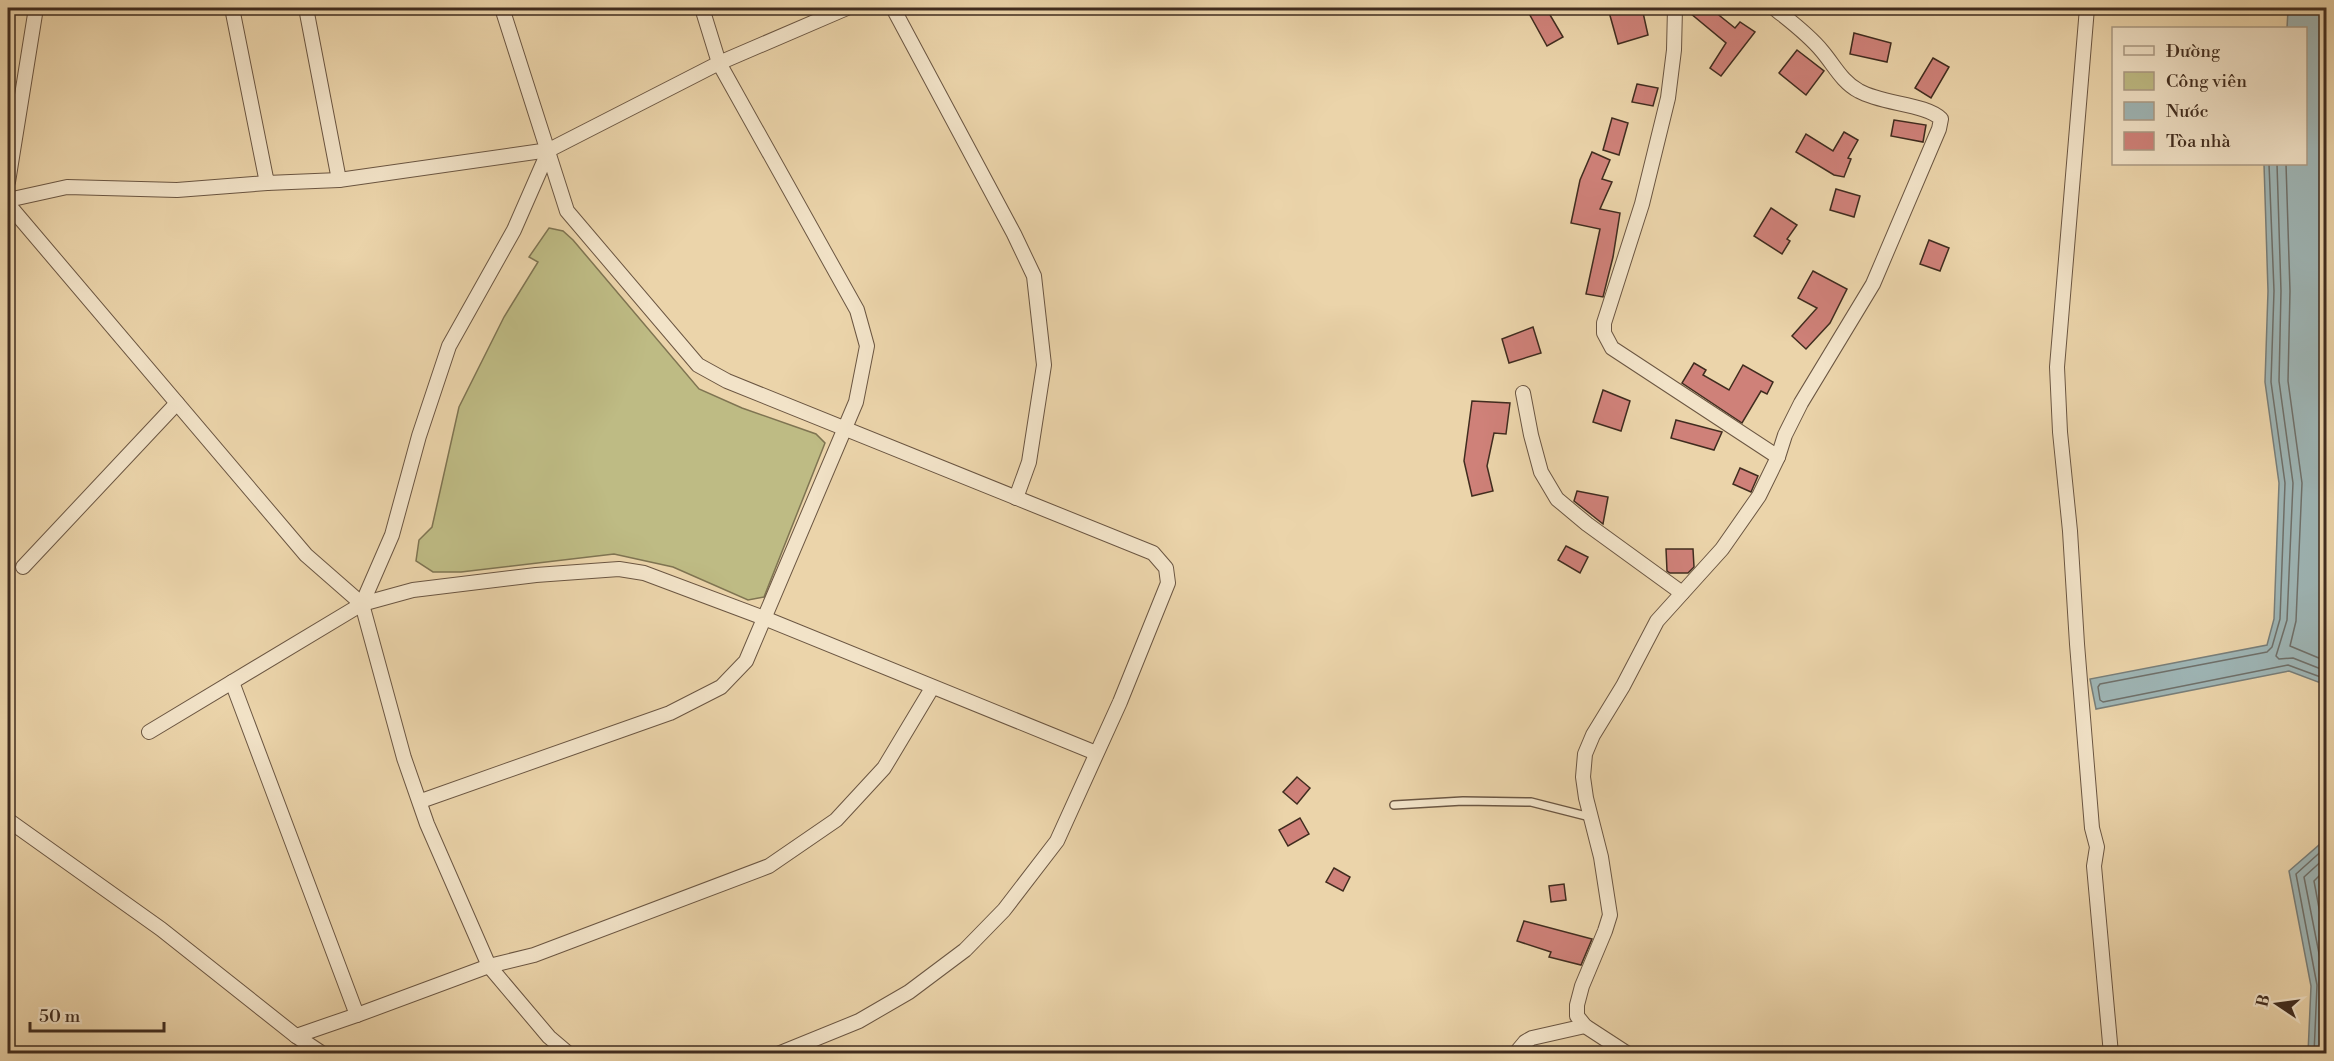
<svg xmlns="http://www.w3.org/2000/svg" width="2334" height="1061" font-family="'Libre Bodoni',serif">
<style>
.green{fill:#bebb84;stroke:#7f7452;stroke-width:1.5}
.water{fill:#9eb5b5;stroke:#787e79;stroke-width:1.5}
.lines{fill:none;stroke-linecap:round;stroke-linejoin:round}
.shore{stroke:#6f706a;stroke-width:1.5}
.building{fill:#cf8179;stroke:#402c1f;stroke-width:1.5}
.service-casing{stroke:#6b5642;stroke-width:10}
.minor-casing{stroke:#6b5642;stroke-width:16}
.service{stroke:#f2e3c8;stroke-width:7}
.minor{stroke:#f2e3c8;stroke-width:14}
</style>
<rect width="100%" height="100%" fill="#ebd4aa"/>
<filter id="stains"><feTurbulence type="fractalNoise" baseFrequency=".00333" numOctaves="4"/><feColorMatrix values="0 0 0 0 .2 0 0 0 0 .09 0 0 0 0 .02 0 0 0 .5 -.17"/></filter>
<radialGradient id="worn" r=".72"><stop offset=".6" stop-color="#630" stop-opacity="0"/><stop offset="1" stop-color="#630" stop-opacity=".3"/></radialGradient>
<!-- green -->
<polygon class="green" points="549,228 563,231 573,240 699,389 742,408 816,434 825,443 764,597 748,600 673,567 614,554 461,572 433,572 416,561 419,540 432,527 459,407 504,317 538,262 529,257"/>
<!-- water -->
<g class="water">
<polygon points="2283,8 2326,8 2326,685 2289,671 2096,709 2090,679 2267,645 2274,619 2279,483 2265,382 2268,291 2264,164 2306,164 2306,28 2287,28 2288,10"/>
<polygon points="2326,839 2326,1053 2308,1053 2311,986 2289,871"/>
</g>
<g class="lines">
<!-- shore -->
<g class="shore">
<polyline points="2269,164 2274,291 2271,382 2285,483 2280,619 2272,647 2267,652 2100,684 2098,687 2100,700 2103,702 2288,665 2326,679"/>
<polyline points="2277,164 2281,291 2279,381 2293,483 2287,620 2276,656 2279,659 2293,658 2326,671"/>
<polyline points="2286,164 2290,291 2288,381 2302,483 2296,621 2290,646 2326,661"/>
<polyline points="2326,869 2314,881 2326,946"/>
<polyline points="2314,1054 2317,985 2296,874 2326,847"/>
<polyline points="2322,1054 2325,984 2304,877 2326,857"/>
</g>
</g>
<!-- building -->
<g class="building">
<polygon points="1526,8 1546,8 1563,37 1547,46"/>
<polygon points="1633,8 1642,8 1648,35 1618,44 1609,12"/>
<polygon points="1684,8 1710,8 1735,28 1740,22 1755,32 1721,76 1710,68 1726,43"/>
<polygon points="1854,33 1891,43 1887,62 1850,54"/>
<polygon points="1797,50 1824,71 1806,95 1779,73"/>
<polygon points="1933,58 1949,67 1931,98 1915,88"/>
<polygon points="1637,84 1658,88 1653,106 1632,102"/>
<polygon points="1612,118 1628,123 1619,155 1603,150"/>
<polygon points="1894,120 1926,125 1923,142 1891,136"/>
<polygon points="1844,132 1858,140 1848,158 1851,159 1844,177 1834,175 1796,152 1806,134 1833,151"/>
<polygon points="1592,152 1610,160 1602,179 1612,182 1600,209 1620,213 1613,257 1603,297 1586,294 1600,229 1571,223 1580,180"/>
<polygon points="1836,189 1860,196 1854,217 1830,210"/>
<polygon points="1771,208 1797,225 1787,239 1790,241 1782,254 1754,236"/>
<polygon points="1929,240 1949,248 1940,271 1920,264"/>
<polygon points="1813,271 1847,289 1830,323 1806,349 1792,336 1817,308 1798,298"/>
<polygon points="1533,327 1541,353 1509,363 1502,339"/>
<polygon points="1694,363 1706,370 1703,375 1729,390 1743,365 1773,382 1767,394 1761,391 1742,423 1682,383"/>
<polygon points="1603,390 1630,401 1621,431 1593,422"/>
<polygon points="1472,401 1510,403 1506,434 1494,433 1487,466 1493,491 1472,496 1464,461"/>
<polygon points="1676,420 1722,432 1714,450 1671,438"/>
<polygon points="1740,468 1758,476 1751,492 1733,484"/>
<polygon points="1577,491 1608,497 1603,524 1574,501"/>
<polygon points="1566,546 1588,557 1580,573 1558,560"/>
<polygon points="1666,549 1693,549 1694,567 1688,573 1670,573 1667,571"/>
<polygon points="1297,777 1310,788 1297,804 1283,792"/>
<polygon points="1300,818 1309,834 1288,846 1279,830"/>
<polygon points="1334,868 1350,877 1343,891 1326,882"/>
<polygon points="1564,884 1566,900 1551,902 1549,886"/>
<polygon points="1524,921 1592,939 1581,965 1549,957 1551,952 1517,941"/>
</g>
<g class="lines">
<!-- service casing -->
<g class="service-casing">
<polyline id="service" points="1394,805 1463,801 1531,802 1590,817"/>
</g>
<!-- minor casing -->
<g class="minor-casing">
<g id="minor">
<polyline points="232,8 267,183 339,180 549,150 719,63 702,8"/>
<polyline points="306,8 339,180"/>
<polyline points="502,8 567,211 698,365 727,381 1153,553 1166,568 1168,583 1120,702 1057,841 1004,910 965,950 909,992 859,1021 778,1054"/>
<polyline points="893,8 1014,234 1034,276 1044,365 1029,462 1016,498"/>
<polyline points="1675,8 1674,50 1668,98 1642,204 1604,323 1604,333 1612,348 1778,457"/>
<polyline points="2087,8 2057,367 2060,432 2070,531 2077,644 2092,828 2097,847 2094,866 2111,1054"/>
<polyline points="8,182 36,8"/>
<polyline points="8,200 67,187 177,190 267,183"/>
<polyline points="8,204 306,555 362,604 404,758 427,824 489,966 549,1037 569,1054"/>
<polyline points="1523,393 1531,435 1541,472 1557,499 1587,524 1682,593"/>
<polyline points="23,567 177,403"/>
<polyline points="362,604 392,535 419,436 449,346 514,230 549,150"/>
<polyline points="232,682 357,1015"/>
<polyline points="149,732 362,604 413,590 536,575 619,569 644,573 764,618 1096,753"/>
<polyline points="421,801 670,713 721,687 746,661 856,402 867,346 857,310 719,63 847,8"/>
<polyline points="8,820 161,929 296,1036 323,1054"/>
<polyline points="296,1036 357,1015 489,966 534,955 769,866 836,820 884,768 932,688"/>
<polyline points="1515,1054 1525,1042 1532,1038 1585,1026"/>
<polyline points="1569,1054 1570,1054"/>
<path d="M1628,1054L1585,1026L1577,1016V1005L1582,986L1605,931L1610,915L1601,857L1586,798L1583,777L1585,754L1593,735L1623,686L1657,621L1722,549L1759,496L1778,457L1785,435L1801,403L1873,284L1939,129L1941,119C1926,104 1882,104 1859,91C1842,82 1834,65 1822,51C1808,34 1790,21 1774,8"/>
</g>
</g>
<!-- service -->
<use href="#service" class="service"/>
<!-- minor -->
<use href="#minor" class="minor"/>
</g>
<!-- margin -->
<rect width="2334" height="1061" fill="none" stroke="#ebd4aa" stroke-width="30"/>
<rect x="9" y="9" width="2316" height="1043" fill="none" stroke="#402c1f" stroke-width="3"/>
<rect x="15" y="15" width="2304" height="1031" fill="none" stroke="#402c1f" stroke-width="1.5"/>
<!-- legend -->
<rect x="2112" y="27" width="195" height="138" fill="#f2e3c8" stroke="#ab9a84" stroke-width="1.5"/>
<rect x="2124" y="46" width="30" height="9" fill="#f2e3c8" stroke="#ab9a84" stroke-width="1.5"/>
<text x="2166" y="57" font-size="18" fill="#402c1f">Đường</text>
<rect x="2124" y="72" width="30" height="18" fill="#bebb84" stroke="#ab9a84" stroke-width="1.5"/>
<text x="2166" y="87" font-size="18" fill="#402c1f">Công viên</text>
<rect x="2124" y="102" width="30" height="18" fill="#9eb5b5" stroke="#ab9a84" stroke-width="1.5"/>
<text x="2166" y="117" font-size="18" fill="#402c1f">Nước</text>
<rect x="2124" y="132" width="30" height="18" fill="#cf8179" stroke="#ab9a84" stroke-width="1.5"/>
<text x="2166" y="147" font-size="18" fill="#402c1f">Tòa nhà</text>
<!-- north arrow -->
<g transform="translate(2277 1004) rotate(283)" stroke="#f2e3c8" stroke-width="4.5" paint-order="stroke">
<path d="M0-4.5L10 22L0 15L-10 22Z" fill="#402c1f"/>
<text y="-9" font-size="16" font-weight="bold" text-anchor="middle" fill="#402c1f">B</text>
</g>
<!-- scale -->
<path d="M30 1022v9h134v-9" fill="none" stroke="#402c1f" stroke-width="3"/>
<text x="39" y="1022" font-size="18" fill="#402c1f" stroke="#f2e3c8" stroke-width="4.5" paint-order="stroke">50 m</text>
<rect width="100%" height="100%" filter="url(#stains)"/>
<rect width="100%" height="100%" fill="url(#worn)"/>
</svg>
